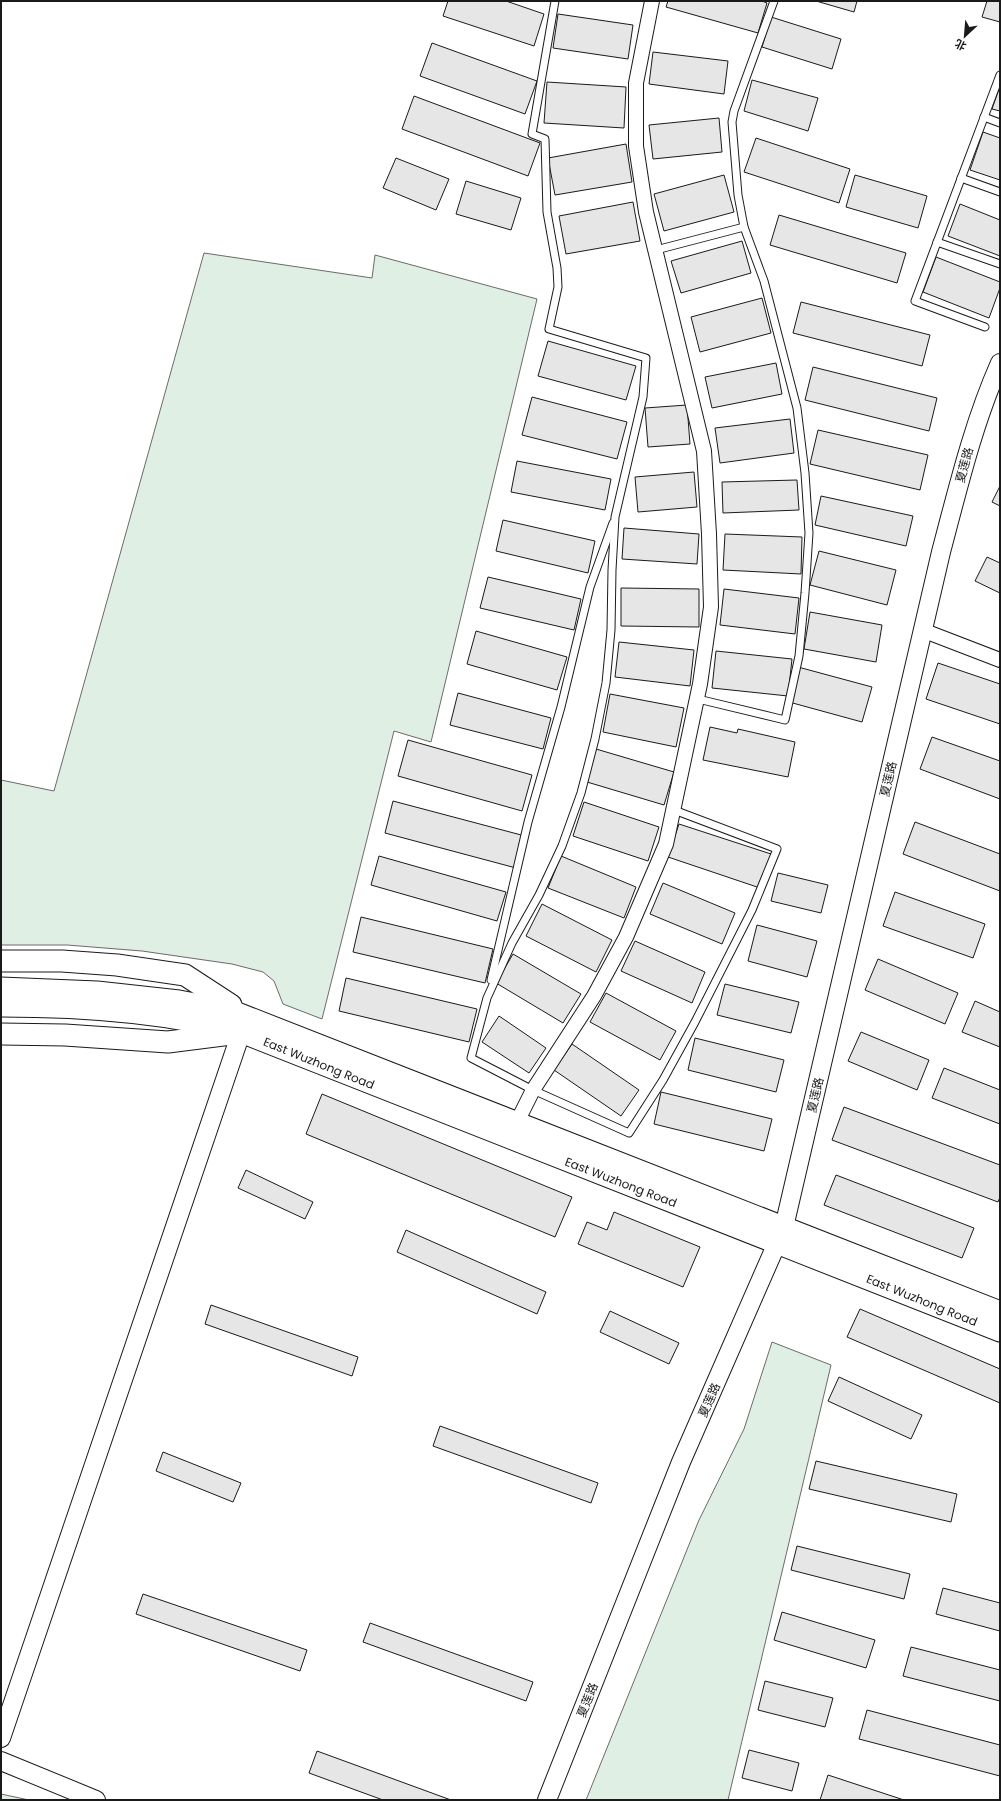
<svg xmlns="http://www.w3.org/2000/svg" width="1001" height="1801" font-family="Poppins,'Noto Sans SC',sans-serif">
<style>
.green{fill:#e0efe3;stroke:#6a6a6a}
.building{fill:#e6e6e6;stroke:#1a1a1a}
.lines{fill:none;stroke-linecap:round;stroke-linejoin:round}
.service-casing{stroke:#1a1a1a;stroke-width:9}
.minor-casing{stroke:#1a1a1a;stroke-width:16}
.tertiary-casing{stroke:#1a1a1a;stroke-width:20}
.secondary-casing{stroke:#1a1a1a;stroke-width:23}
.service{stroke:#fff;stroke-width:7}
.minor{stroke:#fff;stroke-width:14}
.tertiary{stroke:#fff;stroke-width:18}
.secondary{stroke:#fff;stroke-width:21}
.labels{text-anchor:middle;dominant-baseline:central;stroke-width:3;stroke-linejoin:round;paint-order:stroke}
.street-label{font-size:12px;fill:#1a1a1a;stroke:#fff}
</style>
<rect width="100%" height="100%" fill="#fff"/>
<!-- green -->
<g class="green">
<polygon points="204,253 372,278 375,255 537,299 431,742 394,731 322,1019 283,1004 274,981 263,972 232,964 142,951 67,945 1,945 1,780 54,791"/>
<polygon points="772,1342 831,1365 728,1800 586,1800 699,1520 744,1429"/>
<polygon points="1,1794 29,1800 1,1800"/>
</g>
<!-- building -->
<g class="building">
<polygon points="448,1 506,1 544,14 534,46 443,16"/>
<polygon points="668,1 762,1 767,3 758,33 666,7"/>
<polygon points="816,1 857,1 854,12"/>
<polygon points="987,1 1000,1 1000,22 982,17"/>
<polygon points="558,14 633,25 628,59 553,48"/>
<polygon points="771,17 841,39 832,69 762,47"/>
<polygon points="432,43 537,81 525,114 420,76"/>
<polygon points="653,52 728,61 724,94 649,84"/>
<polygon points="752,80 818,98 808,131 744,111"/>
<polygon points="547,82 626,87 624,128 544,123"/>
<polygon points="1000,86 1000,111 992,109"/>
<polygon points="414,96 540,143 528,176 402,129"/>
<polygon points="719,118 722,152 653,159 649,125"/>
<polygon points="983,132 1000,138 1000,180 970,170"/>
<polygon points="756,138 850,169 839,203 744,172"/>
<polygon points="626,144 632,182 555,195 548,158"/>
<polygon points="396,158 449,179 436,210 383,188"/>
<polygon points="724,175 734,212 664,231 654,194"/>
<polygon points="855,175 927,196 918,228 846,207"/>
<polygon points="466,181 521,198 511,230 456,214"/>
<polygon points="633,202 640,241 566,254 559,216"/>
<polygon points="960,204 1000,220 1000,256 948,236"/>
<polygon points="779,215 906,253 897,283 770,245"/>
<polygon points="742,241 751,273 681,293 671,261"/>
<polygon points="936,257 1000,282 1000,288 989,318 923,292"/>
<polygon points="762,298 771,333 700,352 691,317"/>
<polygon points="801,302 930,335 922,366 793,333"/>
<polygon points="548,341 636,366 626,400 538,376"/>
<polygon points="776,363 782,394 712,408 705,377"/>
<polygon points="813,367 937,398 929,431 805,400"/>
<polygon points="532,397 627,422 617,459 522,435"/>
<polygon points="687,405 690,444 648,447 645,408"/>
<polygon points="790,419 794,453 720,463 715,428"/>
<polygon points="818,430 928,455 920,490 810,464"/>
<polygon points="517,461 611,479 605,510 511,492"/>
<polygon points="694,472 697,507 638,512 635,477"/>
<polygon points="797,480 799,510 723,513 722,482"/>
<polygon points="1000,486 1000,506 992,502"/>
<polygon points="821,496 913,516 906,546 815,525"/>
<polygon points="503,520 595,541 588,573 496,551"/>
<polygon points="624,528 699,534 697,564 622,559"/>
<polygon points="725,534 802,537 801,574 723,570"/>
<polygon points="819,551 896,570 887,605 810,585"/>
<polygon points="987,557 1000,563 1000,593 975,581"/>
<polygon points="488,577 581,599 574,630 480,608"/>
<polygon points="621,588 699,589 699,627 621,626"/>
<polygon points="724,589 799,598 795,634 720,625"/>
<polygon points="810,612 882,625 876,662 804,649"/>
<polygon points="476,631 567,657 557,690 467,664"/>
<polygon points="619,642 694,650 690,686 615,677"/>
<polygon points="716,651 792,659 788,696 712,688"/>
<polygon points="938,663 1000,684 1000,724 926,699"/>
<polygon points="798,667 872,687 862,722 789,702"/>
<polygon points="458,693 551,718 543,749 450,725"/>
<polygon points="610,694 684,708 676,747 603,732"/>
<polygon points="710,727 737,733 738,729 795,742 788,777 703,760"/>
<polygon points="932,737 1000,761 1000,799 920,769"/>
<polygon points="408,740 532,775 522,811 398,776"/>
<polygon points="596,749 674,772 664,805 587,782"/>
<polygon points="393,801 525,836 516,868 385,833"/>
<polygon points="584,802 659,827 648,861 573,836"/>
<polygon points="915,822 1000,854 1000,891 903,854"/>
<polygon points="679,824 771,854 760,888 668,857"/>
<polygon points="379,856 506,892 497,921 371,885"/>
<polygon points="561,856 636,887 624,918 548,888"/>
<polygon points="778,873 828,885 821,913 771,901"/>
<polygon points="663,883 735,913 722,944 650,914"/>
<polygon points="895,892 985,924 973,958 883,926"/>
<polygon points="542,904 612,940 596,972 526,936"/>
<polygon points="361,917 493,949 485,983 353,952"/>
<polygon points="757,925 817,941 807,977 748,961"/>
<polygon points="635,941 705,972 692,1003 621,971"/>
<polygon points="513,954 581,994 563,1023 496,983"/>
<polygon points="878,959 958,993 945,1024 865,990"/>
<polygon points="346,978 477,1009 469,1042 339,1011"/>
<polygon points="725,984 799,1002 791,1033 717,1015"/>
<polygon points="606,993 676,1031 660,1060 590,1022"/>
<polygon points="975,1001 1000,1012 1000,1047 962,1032"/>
<polygon points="499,1016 546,1048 529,1073 482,1042"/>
<polygon points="861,1032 929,1060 917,1090 848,1061"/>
<polygon points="695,1038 784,1060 776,1092 688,1070"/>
<polygon points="572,1044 639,1090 621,1116 554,1070"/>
<polygon points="944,1068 1000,1090 1000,1124 932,1098"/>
<polygon points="661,1092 772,1119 764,1151 654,1124"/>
<polygon points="322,1094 572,1197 555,1237 306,1134"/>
<polygon points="844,1107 1000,1165 1000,1197 998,1202 832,1140"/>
<polygon points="246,1170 313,1202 305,1219 238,1188"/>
<polygon points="836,1175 974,1228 962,1258 824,1205"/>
<polygon points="614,1212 700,1247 683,1287 578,1244 587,1222 607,1230"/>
<polygon points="406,1230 546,1292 537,1314 397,1252"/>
<polygon points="211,1305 358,1357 352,1376 205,1324"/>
<polygon points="860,1309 1000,1369 1000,1403 847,1337"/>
<polygon points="610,1311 679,1343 669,1364 600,1332"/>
<polygon points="839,1377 922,1415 911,1439 828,1401"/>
<polygon points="440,1426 598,1483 591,1503 433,1446"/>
<polygon points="163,1452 241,1483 233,1502 156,1471"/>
<polygon points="816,1461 957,1494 951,1522 809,1489"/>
<polygon points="797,1546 910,1574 904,1599 791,1570"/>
<polygon points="943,1588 1000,1603 1000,1631 936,1614"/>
<polygon points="143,1594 307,1650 300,1671 136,1614"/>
<polygon points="782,1612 875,1640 866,1668 774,1640"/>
<polygon points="370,1623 533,1682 526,1701 363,1642"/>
<polygon points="911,1647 1000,1670 1000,1701 903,1676"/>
<polygon points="765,1681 833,1698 825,1727 758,1710"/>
<polygon points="867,1710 1000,1745 1000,1776 859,1739"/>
<polygon points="749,1750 799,1763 792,1791 742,1778"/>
<polygon points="317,1751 451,1800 383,1800 309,1773"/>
<polygon points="828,1775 904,1800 820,1800"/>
</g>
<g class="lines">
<!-- service casing -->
<g class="service-casing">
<g id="service">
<polyline points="555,1 532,134 545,139 547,212 557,268 558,287 549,329 646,358 643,397 615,517 612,570 611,630 606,683 595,739 581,793 562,846 539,895 512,943 487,998 471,1058 533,1090 629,1133 663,1080 695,1022 752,910 777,849 674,810"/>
<polyline points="984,117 1000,123"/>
<polyline points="961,178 1000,192"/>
<polyline points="937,242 1000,264"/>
<polyline points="656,250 744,227"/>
<polyline points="985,327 915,301 1000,75"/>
<polyline points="698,699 785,720 799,656 805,593 809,533 805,473 797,408 764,281 744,227 738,195 732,122 734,111 774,1"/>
<polyline points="491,980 528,822 561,707 590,587 613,523"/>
</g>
</g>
<!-- minor casing -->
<g class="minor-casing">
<g id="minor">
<polyline points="922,630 1000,660"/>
<polyline points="517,1122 533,1090 594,996 626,937 666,844 700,684 711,607 709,534 704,451 646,212 636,146 636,83 652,1"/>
</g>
</g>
<!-- tertiary casing -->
<g class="tertiary-casing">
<g id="tertiary">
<polyline points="1,1738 246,1018"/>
<polyline points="1,1761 96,1800"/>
<path d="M547,1800L681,1462L784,1227L941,552C958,488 973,424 1000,363"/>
</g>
</g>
<!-- secondary casing -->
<g class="secondary-casing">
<g id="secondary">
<polyline points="1,961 62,961 117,965 185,975 231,1005"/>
<polyline points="1,988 97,992 179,1001 232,1011 1000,1312"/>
<path d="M1,1006C79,1006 166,1012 241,1032L1000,1331"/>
<polyline points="1,1034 65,1035 168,1042 231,1034"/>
</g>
</g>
<!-- service -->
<use href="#service" class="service"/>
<!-- minor -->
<use href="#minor" class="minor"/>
<!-- tertiary -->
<use href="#tertiary" class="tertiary"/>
<!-- secondary -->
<use href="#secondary" class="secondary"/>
</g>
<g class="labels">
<!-- street labels -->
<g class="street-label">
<text transform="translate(964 465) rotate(-75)">夏莲路</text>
<text transform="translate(888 779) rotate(-77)">夏莲路</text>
<text transform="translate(319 1063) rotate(22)">East Wuzhong Road</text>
<text transform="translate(815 1095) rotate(-77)">夏莲路</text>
<text transform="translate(621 1182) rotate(21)">East Wuzhong Road</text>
<text transform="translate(922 1300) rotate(22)">East Wuzhong Road</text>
<text transform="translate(709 1400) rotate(-66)">夏莲路</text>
<text transform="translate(587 1700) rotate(-68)">夏莲路</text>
</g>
</g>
<!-- border -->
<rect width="1001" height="1801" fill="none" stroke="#1a1a1a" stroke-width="4"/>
<!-- north arrow -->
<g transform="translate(965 36) rotate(206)" stroke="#ffffff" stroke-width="3" paint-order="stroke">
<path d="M0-3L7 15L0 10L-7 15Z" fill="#1a1a1a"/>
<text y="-6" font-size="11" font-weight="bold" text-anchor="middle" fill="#1a1a1a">北</text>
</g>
</svg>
